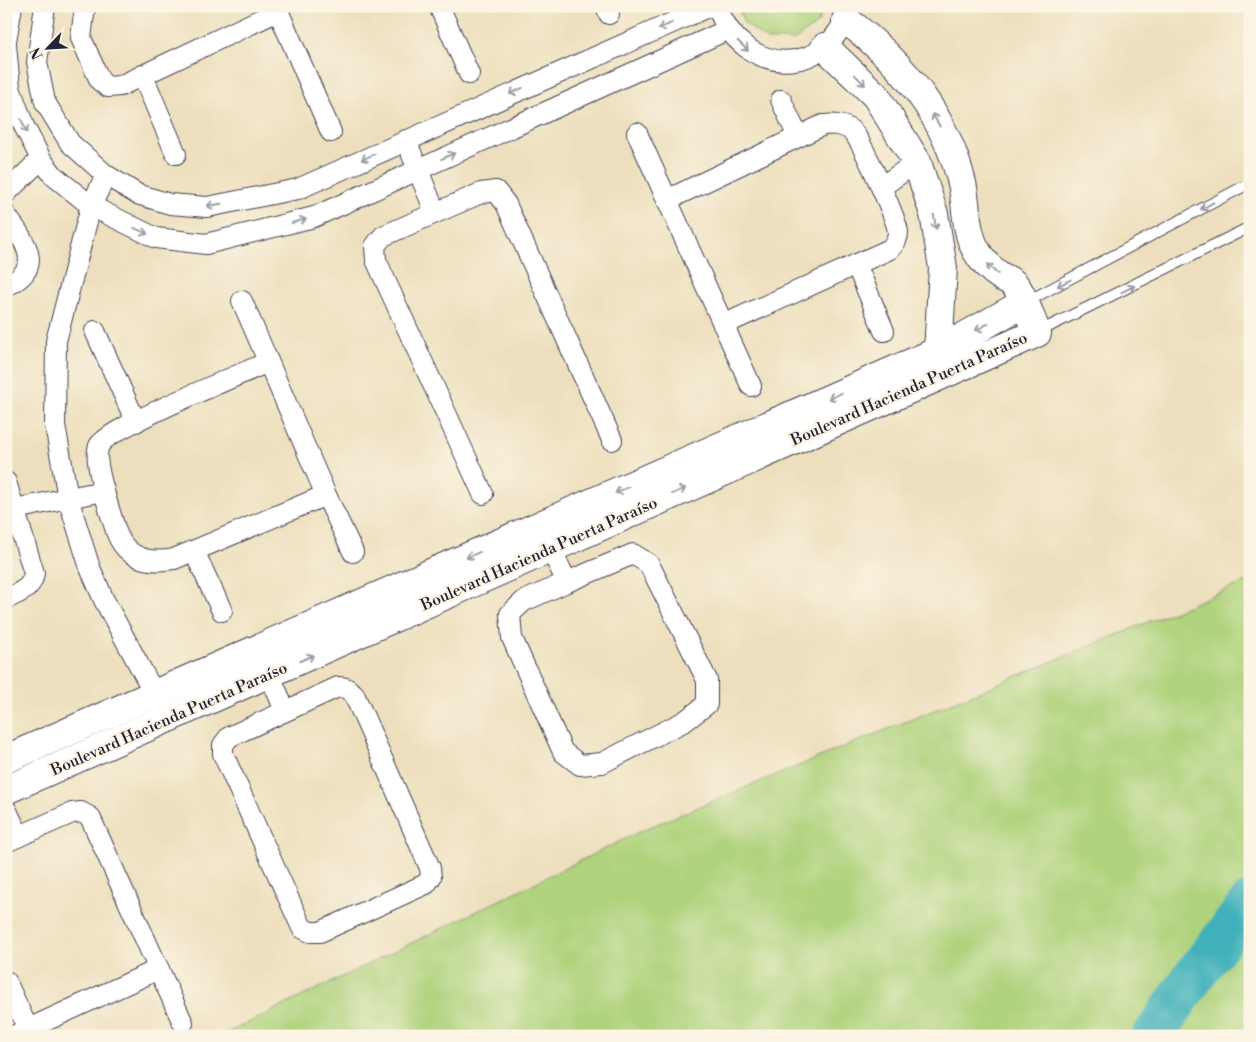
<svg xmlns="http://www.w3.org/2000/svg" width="1256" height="1042" font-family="'Libre Bodoni',serif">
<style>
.green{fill:#afd27b;stroke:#687a5b}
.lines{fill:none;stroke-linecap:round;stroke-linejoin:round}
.river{stroke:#40b0ba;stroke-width:42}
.lane-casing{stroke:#403e4e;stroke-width:12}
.street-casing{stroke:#403e4e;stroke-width:22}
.secondary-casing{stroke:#403e4e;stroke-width:30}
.lane{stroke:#fff;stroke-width:10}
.street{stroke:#fff;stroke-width:20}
.secondary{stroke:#fff;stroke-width:28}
.oneway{stroke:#9c9ca7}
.labels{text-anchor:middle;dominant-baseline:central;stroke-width:4.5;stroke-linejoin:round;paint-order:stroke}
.street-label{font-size:16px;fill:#22223b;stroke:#fcf5e5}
</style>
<rect width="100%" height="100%" fill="#fcf5e5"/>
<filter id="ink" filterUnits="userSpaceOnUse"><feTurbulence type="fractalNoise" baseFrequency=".02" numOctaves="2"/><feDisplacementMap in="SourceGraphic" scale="10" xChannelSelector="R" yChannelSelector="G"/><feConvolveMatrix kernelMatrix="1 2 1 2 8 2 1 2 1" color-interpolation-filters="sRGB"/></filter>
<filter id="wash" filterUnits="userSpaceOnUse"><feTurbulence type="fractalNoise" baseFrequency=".0096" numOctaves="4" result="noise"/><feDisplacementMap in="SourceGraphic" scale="20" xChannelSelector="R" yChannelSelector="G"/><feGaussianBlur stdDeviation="1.12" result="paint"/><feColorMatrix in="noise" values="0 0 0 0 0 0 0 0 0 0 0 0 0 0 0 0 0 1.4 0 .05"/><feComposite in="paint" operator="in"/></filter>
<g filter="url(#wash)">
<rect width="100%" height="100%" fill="#eddfbd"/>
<!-- green -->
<g class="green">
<polygon points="738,6 824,6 818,23 795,40 767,40 744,23"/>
<polygon points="1250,580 1250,1036 221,1036 645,829"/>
</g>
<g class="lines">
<!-- river -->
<polyline class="river" points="1153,1036 1193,977 1250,903"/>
</g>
</g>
<g filter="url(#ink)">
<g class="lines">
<!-- lane casing -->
<g class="lane-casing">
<g id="lane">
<polyline points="1026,302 1250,183"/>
<polyline points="1038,332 1250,227"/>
</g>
</g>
<!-- street casing -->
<g class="street-casing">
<g id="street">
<polyline points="45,6 37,62 45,102 70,143 106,175 137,194 170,204 207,207 298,189 710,6"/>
<polyline points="85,6 81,38 100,81 108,87 120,86 278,11"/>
<polyline points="276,6 331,132"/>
<polyline points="439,6 469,74"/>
<polyline points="606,6 609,14"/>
<path d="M717,6C742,77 828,81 850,6"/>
<polyline points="6,41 12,6"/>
<polyline points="6,45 10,88 24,126 41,159 54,176 91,206 156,238 206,244 314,217 727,30"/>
<polyline points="143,76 176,154"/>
<polyline points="781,100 798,137"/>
<polyline points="637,133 751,386"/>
<polyline points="406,140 435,212"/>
<polyline points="881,187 917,162"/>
<polyline points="6,193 41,159"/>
<path d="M667,200L823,125C834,124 843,124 852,131C861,139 897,220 898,232C898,239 894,245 890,249L723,325"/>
<path d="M6,215C24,241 47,267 6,286"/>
<polyline points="856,264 884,331"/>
<polyline points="242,301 326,495"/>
<polyline points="95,331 136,422"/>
<path d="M268,362C242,374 107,428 99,446C92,460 111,515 116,531C125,558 148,564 174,559L326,495L353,552"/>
<path d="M6,482L34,573C32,589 20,592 6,599"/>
<polyline points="104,491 68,498 55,425 56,341 91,206 106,175"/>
<polyline points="483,494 376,260 375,246 383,236 481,193 496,191 506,204 612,440"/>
<polyline points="15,509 68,498 90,568 104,600 161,706"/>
<polyline points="544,536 567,582 524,601 510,614 512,638 563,752 580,765 602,763 685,721 707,704 707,680 649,564 633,554 567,582"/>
<polyline points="194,551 222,611"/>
<polyline points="270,675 285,711"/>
<polygon points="338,687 346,688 354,694 430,868 431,877 426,884 320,932 310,932 302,928 223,754 223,745 229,737"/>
<polyline points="6,809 19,836"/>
<polyline points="6,842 72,813 81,812 90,817 183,1023"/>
<polyline points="6,981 28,1029 13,1036"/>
<polyline points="28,1029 159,969"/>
</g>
</g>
<!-- secondary casing -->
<g class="secondary-casing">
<g id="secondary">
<polyline points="825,47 876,96 917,162 934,214 943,268 938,351"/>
<polyline points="6,759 938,351 1024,303"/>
<path d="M6,790L1037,333C1030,317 1025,298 1015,285C1012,281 1006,279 1002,277C991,270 982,261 976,250C965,230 967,205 962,183C945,115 901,61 846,20"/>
</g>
</g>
<!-- lane -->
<use href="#lane" class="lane"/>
<!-- street -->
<use href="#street" class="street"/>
<!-- secondary -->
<use href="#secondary" class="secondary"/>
</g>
<!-- one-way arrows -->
<defs><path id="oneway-shaft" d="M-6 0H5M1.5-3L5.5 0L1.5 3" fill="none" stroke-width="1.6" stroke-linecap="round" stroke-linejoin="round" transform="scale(1.25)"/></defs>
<g class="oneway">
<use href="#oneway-shaft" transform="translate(665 26) rotate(156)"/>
<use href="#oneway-shaft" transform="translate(743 46) rotate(44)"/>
<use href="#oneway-shaft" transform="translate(860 80) rotate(46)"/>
<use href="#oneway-shaft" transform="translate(516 91) rotate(156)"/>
<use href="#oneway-shaft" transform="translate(936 120) rotate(-120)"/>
<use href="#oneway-shaft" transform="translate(24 126) rotate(67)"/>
<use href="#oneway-shaft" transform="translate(448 156) rotate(-24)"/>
<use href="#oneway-shaft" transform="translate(368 157) rotate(156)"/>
<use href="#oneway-shaft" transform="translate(214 205) rotate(170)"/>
<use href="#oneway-shaft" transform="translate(1207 206) rotate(151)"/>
<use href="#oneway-shaft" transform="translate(299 221) rotate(-15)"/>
<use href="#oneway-shaft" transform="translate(935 222) rotate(80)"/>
<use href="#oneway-shaft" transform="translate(141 231) rotate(25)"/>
<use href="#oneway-shaft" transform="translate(992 269) rotate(-139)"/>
<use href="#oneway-shaft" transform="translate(1064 283) rotate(153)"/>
<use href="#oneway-shaft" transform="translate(1128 289) rotate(-26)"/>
<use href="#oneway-shaft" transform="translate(982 327) rotate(151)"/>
<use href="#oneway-shaft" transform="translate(835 396) rotate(156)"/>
<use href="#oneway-shaft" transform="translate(622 490) rotate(156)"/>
<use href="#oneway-shaft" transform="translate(679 491) rotate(-24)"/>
<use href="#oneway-shaft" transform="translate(473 555) rotate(156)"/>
<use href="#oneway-shaft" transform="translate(307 658) rotate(-24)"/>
</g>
</g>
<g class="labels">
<!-- street labels -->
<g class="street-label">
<text transform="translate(909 389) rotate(-24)">Boulevard Hacienda Puerta Paraíso</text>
<text transform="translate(539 554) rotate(-24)">Boulevard Hacienda Puerta Paraíso</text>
<text transform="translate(169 719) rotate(-24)">Boulevard Hacienda Puerta Paraíso</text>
</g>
</g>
<!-- margin -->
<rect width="1256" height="1042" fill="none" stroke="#fcf5e5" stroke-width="25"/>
<!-- north arrow -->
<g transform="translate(48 48) rotate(245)" stroke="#fcf5e5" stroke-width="4" paint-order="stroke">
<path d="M0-4L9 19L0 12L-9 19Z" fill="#22223b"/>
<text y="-8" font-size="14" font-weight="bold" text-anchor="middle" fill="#22223b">N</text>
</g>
</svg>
